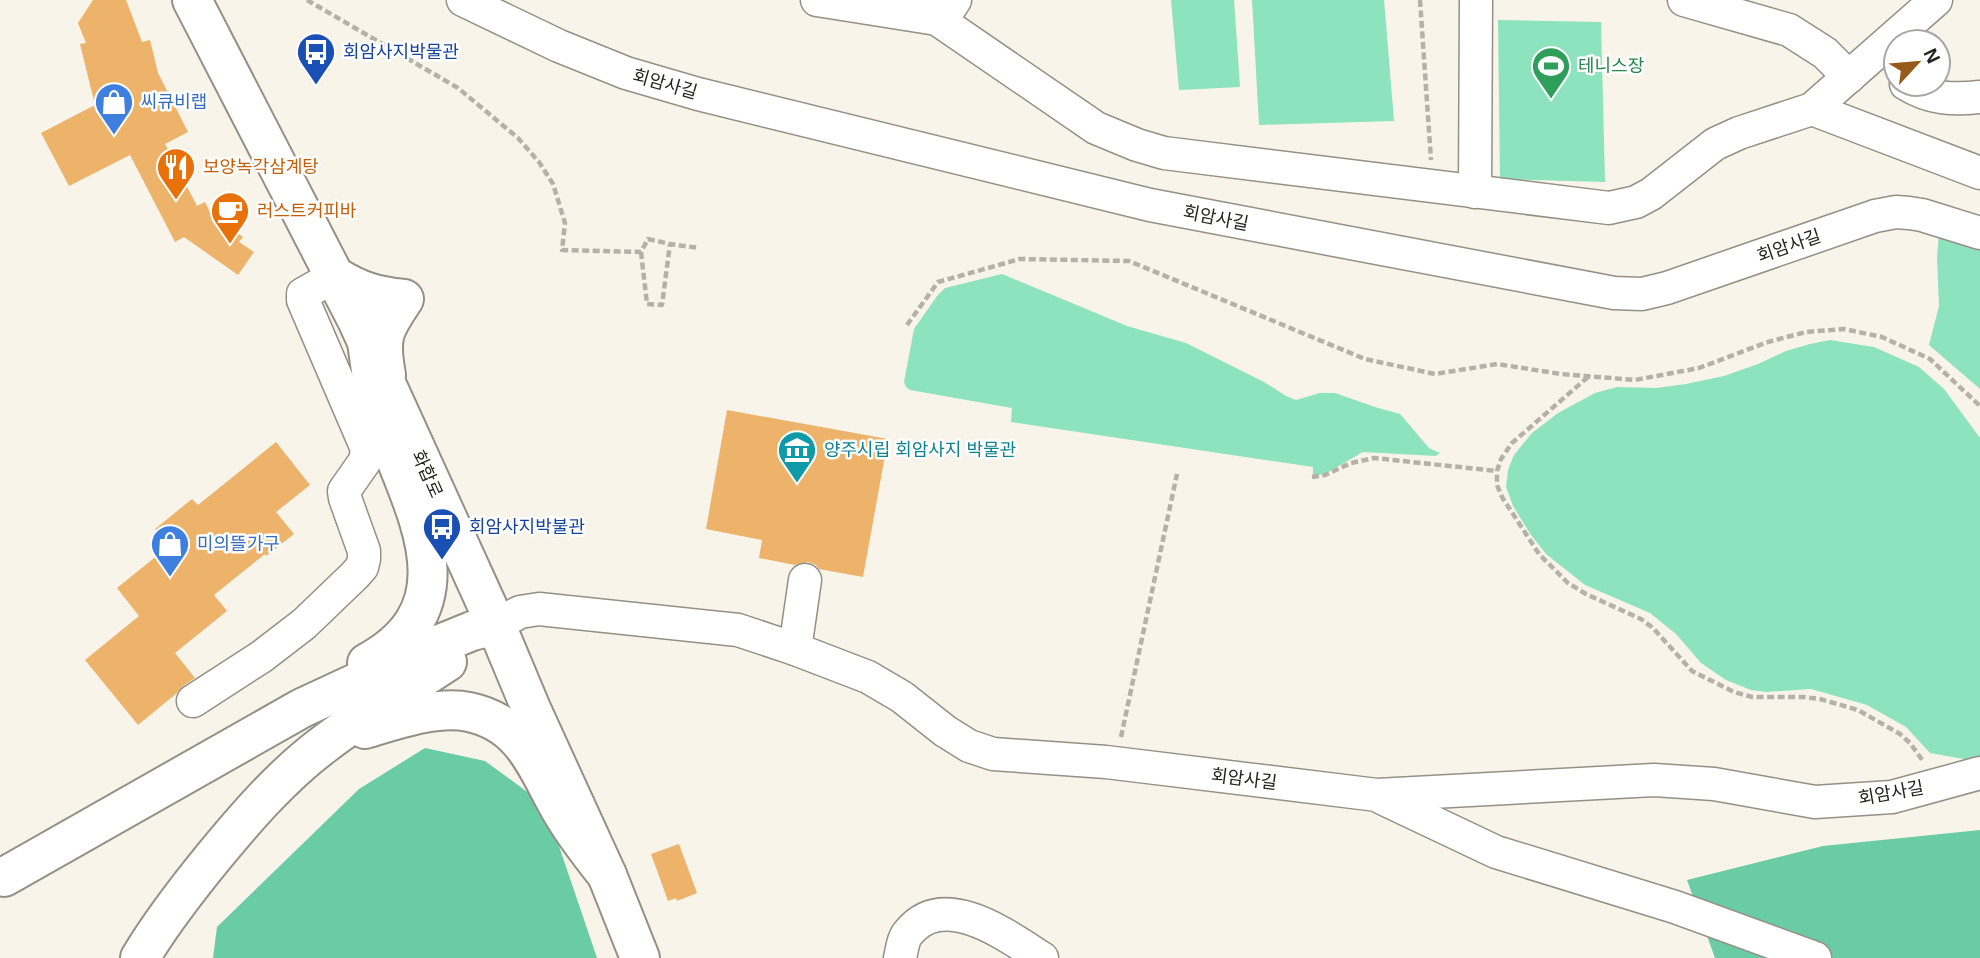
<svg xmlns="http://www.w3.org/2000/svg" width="1980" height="958" font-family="Helvetica,'Noto Sans KR',sans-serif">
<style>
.green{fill:#8de3be}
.forest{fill:#69cca4}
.building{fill:#edb36b}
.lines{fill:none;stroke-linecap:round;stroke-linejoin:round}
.minor-casing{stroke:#959086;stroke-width:35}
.major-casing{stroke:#959086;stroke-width:42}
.highway-casing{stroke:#959086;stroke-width:42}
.path{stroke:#b5b1a8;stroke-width:4.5;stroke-dasharray:7 3.5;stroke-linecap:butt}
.minor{stroke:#fff;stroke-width:32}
.major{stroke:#fff;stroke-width:38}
.highway{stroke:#fff;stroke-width:38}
.labels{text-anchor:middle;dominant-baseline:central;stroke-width:5;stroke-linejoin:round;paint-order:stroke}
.transit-label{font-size:18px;fill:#164399;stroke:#fff;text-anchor:start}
.leisure-label{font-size:18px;fill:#27864d;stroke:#fff;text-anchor:start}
.street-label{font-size:18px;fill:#25231f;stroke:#fff}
.shop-label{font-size:18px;fill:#366cbe;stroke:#fff;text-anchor:start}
.food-label{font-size:18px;fill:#c56008;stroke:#fff;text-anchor:start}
.culture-label{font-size:18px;fill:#0d838f;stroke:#fff;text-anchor:start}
</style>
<rect width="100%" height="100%" fill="#f9f4e9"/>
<!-- green -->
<g class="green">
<polygon points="1171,0 1234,0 1240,87 1179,90"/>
<polygon points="1252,0 1384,0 1394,121 1259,125"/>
<polygon points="1498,20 1601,22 1605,182 1500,179"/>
<polygon points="1939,234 1980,246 1980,389 1929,345 1939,306 1937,257"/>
<polygon points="1002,274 1127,326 1186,343 1264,382 1286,396 1296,400 1320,393 1335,393 1375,407 1400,414 1429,448 1440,453 1436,456 1363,452 1325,474 1313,476 1313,467 1011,422 1012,408 910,390 906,387 904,382 914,329 937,296 945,288"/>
<polygon points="1830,340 1874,347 1919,367 1944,389 1980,438 1980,762 1930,753 1906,727 1867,705 1811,689 1767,692 1751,690 1726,680 1701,663 1676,634 1650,613 1585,585 1546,554 1531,535 1513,506 1506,487 1508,470 1514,455 1532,433 1558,413 1595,393 1617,387 1656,388 1686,384 1724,376 1758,364 1786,351 1810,344"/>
</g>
<!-- forest -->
<g class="forest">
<polygon points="425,748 485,761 545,805 597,958 213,958 217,927 359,789"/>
<polygon points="1980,830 1980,958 1715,958 1687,880 1823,846"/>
</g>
<!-- building -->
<g class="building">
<polygon points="93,0 126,0 142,42 150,40 158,73 188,132 165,144 197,206 205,202 212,216 243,237 239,242 254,252 238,275 184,237 175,242 130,155 69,186 41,133 95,105 80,44 86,43 78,23"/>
<polygon points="727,410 888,439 863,577 819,569 816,565 808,562 795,565 759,558 762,540 706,529"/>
<polygon points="276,442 310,485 276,512 294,534 266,556 265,554 214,595 227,611 175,653 195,678 183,686 177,693 138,725 85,660 139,616 117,588 169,546 155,529 192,499 198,505"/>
<polygon points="679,844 697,893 677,901 676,898 668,901 651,854"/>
</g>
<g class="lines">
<!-- minor casing -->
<g class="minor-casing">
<g id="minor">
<polyline points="463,0 559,46 626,73 698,94 1150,205 1614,293 1642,294 1667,288 1875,216 1896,212 1909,213 1922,215 1980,233"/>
<polyline points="817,0 937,19 949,9 955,0"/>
<polyline points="915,0 937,19 1096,128 1137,145 1164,153 1609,208 1636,202 1651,194 1715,144 1739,133 1812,109 1936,0"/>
<polyline points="1684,0 1789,30 1825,53 1849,77"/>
<path d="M1906,84C1930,99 1953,100 1980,97"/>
<polyline points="1812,109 1980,173"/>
<polyline points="1475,192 1476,0"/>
<polyline points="496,625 520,612 539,609 738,630 795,649 868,677 902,697 945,731 969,746 993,754 1106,762 1377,795 1654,780 1714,784 1815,802 1892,797 1980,773"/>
<polyline points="795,649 805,580"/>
<polyline points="193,701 261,657 304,624 355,575 362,567 364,559 364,551 345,498 344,491 365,461 367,449 303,300 303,294 335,276"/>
<polyline points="1382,798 1496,852 1675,907 1815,958"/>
<path d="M900,958C902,950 903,938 909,932C945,889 1007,936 1042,958"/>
</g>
</g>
<!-- major casing -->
<g class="major-casing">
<g id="major">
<polyline points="192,0 358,322 496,625 532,711 607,875 640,958"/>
<path d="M335,276C359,291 375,296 404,299C383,330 379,337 386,375"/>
</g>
</g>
<!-- highway casing -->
<g class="highway-casing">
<g id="highway">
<path d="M367,663C472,606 415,513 385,431C374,402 371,371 367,341"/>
<path d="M365,729C395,720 438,705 469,712C526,724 537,771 563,814C576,836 591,855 607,875"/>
<polyline points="4,877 302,708 440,644 472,631 496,625"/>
<path d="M140,958C162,921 188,888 215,855C248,815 282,776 323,745C362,715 406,689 447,662"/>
</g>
</g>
<!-- path -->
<g class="path">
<polyline points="307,0 458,88 518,138 539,162 553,184 565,223 562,250 641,252 648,239 670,244 699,248"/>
<polyline points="1420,0 1431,160"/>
<polyline points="641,252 647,304 662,305 670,244"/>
<polyline points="907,325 938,282 1020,259 1129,261 1365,359 1435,374 1497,364 1561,374 1635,380 1699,368 1768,342 1806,332 1844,329 1882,337 1930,359 1980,406"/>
<polyline points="1588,377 1512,443 1501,459 1497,471 1497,485 1502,497 1539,554 1568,583 1586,594 1641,619 1653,628 1692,671 1734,692 1752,697 1803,697 1820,699 1858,710 1900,734 1910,743 1923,761"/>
<polyline points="1312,477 1325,475 1351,463 1374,458 1497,471"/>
<polyline points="1121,737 1177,474"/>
</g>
<!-- minor -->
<use href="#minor" class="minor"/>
<!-- major -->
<use href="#major" class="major"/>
<!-- highway -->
<use href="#highway" class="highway"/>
</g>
<!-- icons -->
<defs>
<g id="bus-pin" transform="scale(2.0125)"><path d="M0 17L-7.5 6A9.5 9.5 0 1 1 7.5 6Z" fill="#1a4fb4" stroke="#fff"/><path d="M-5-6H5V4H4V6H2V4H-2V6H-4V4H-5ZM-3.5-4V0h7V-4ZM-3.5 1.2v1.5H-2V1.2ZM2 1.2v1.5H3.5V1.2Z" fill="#fff"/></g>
<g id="stadium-pin" transform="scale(2.0125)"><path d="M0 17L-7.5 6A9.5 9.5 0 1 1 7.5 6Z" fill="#2e9e5b" stroke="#fff"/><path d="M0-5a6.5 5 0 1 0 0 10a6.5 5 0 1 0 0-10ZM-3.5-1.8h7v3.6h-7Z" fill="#fff"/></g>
<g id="shop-pin" transform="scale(2.0125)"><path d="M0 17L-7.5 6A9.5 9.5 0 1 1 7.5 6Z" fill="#3f7fe0" stroke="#fff"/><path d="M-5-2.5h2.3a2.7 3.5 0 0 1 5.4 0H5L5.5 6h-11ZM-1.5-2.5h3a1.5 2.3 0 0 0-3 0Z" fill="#fff"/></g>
<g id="restaurant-pin" transform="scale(2.0125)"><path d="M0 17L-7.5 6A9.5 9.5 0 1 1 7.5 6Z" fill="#e8710a" stroke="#fff"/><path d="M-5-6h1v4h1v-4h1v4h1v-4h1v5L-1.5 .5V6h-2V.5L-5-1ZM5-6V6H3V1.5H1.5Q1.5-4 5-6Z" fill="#fff"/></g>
<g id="cafe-pin" transform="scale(2.0125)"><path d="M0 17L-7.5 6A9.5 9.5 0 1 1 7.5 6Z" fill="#e8710a" stroke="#fff"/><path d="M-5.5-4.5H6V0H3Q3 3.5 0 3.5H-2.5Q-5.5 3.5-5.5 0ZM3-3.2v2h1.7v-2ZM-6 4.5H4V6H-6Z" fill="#fff"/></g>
<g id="museum-pin" transform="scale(2.0125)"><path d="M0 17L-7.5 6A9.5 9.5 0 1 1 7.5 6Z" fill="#0f9aa8" stroke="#fff"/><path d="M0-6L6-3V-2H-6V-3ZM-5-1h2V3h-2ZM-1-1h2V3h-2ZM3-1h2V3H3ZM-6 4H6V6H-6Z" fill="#fff"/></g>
</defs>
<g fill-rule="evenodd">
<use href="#bus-pin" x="316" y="52"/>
<use href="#stadium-pin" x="1551" y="66"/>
<use href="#shop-pin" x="114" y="102"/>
<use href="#restaurant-pin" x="176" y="167"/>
<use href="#cafe-pin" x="230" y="211"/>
<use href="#museum-pin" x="797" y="450"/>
<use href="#bus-pin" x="442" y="527"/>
<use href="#shop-pin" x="170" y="544"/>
</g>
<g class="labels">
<!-- transit labels -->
<g class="transit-label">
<text x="343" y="52">회암사지박물관</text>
<text x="469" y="527">회암사지박불관</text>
</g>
<!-- leisure labels -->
<g class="leisure-label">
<text x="1578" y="66">테니스장</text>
</g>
<!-- street labels -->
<g class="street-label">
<text transform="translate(665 84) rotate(16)">회암사길</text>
<text transform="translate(1216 218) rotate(11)">회암사길</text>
<text transform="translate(1789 246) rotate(-19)">회암사길</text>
<text transform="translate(427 474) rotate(66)">화합로</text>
<text transform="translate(1244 779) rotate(7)">회암사길</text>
<text transform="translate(1891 793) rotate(-10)">회암사길</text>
</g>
<!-- shop labels -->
<g class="shop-label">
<text x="141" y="102">씨큐비랩</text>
<text x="197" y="544">미의뜰가구</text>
</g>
<!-- food labels -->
<g class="food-label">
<text x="203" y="167">보양녹각삼계탕</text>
<text x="257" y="211">러스트커피바</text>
</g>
<!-- culture labels -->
<g class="culture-label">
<text x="824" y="450">양주시립 회암사지 박물관</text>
</g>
</g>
<!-- north arrow -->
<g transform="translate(1917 63) rotate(64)"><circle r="33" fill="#ffffff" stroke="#a8a7a5" stroke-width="2"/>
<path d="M0-5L12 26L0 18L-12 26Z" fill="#965b1a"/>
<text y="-10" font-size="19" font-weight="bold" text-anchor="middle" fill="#25231f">N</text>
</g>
</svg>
